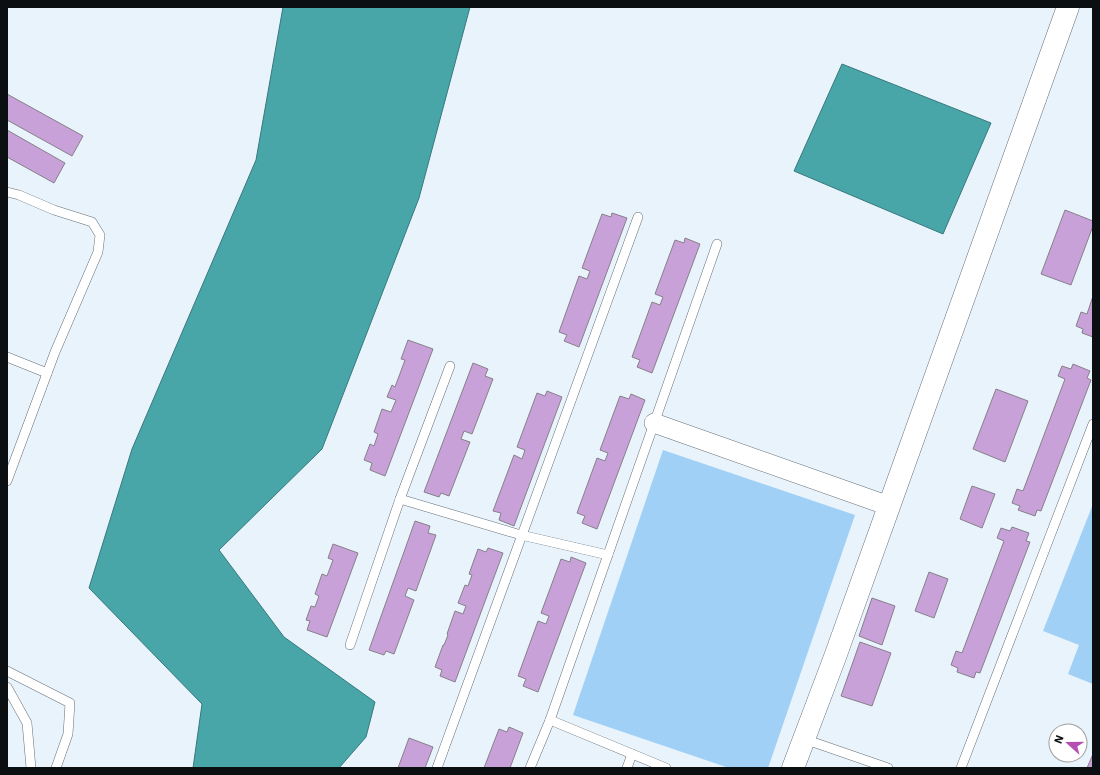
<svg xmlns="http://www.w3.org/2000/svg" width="1100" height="775" font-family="'IBM Plex Sans',sans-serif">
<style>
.green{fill:#a0d0f6}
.water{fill:#48a6a9;stroke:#36797c}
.building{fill:#c8a1d8;stroke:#868089}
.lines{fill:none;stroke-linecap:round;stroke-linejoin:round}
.lane-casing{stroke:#677077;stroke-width:10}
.street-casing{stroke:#677077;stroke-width:20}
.secondary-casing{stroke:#677077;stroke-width:23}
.lane{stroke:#fff;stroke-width:9}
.street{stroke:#fff;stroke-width:19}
.secondary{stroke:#fff;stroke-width:22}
</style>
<rect width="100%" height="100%" fill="#e9f3fc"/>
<!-- green -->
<g class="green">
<polygon points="663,450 855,515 768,768 729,768 573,715"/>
<polygon points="1093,504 1093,684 1068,674 1079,645 1043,631"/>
</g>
<!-- water -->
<g class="water">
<polygon points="283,7 470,7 419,198 322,449 219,550 284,637 375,702 366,737 339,768 193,768 202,704 89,588 132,449 256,160"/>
<polygon points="842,64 991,123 943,234 794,171"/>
</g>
<!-- building -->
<g class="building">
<polygon points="7,94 83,136 72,156 7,120"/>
<polygon points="7,130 65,163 54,183 7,157"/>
<polygon points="1065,210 1093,221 1093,226 1071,285 1041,274"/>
<polygon points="612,213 627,218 579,347 564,341 567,335 559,332 579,276 587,279 590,271 582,268 602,214 611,217"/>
<polygon points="685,238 700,244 652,373 637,367 640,360 632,357 652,302 660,305 663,297 655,294 675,240 684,243"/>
<polygon points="1093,296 1093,337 1082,333 1083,329 1076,326 1081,312 1087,314"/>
<polygon points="408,340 433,349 385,476 370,470 372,463 364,460 370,444 374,446 378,434 374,432 382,409 391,412 396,400 387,397 392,385 395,387 405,360 401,359"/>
<polygon points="473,363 488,369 485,376 493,379 472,434 464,431 461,439 470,442 449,496 441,493 439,497 424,492"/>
<polygon points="1073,364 1090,371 1087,378 1091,380 1041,511 1037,510 1035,516 1018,510 1020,506 1012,503 1017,489 1023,491 1065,379 1058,376 1062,366 1071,369"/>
<polygon points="996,389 1028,401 1005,462 973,449"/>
<polygon points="547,391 562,397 514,526 499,520 501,513 493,511 514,455 522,459 525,450 517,447 537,393 545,396"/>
<polygon points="631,394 645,400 597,529 582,523 585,516 577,513 597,458 605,461 608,453 600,450 620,396 629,399"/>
<polygon points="972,486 995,494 982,528 960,519"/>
<polygon points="415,521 430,526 428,533 436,535 416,591 408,588 405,596 414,600 394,654 386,651 384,655 369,650"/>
<polygon points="1012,527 1029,533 1026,541 1030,542 980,673 976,672 974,678 957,672 958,668 951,665 956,651 962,653 1004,541 997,538 1001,528 1010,531"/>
<polygon points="333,544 358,553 327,637 307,630 310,621 306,620 311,606 315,607 319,596 315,594 322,574 327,576 333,560 328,558"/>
<polygon points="488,548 503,553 455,682 440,676 442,670 435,667 443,645 444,645 448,635 447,634 455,611 463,614 466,606 458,603 465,585 468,586 472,575 469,574 478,549 486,552"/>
<polygon points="571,557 586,563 538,692 523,686 526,679 518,676 538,621 546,624 549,616 541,613 561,559 570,562"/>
<polygon points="929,572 948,579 934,618 915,611"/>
<polygon points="872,598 895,606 882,645 859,636"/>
<polygon points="860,642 891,653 872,706 841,696"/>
<polygon points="509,727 523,733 510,768 484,768 499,729 507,732"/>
<polygon points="409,738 433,747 425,768 398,768"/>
<polygon points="1093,754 1093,768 1087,768"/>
</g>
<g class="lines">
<!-- lane casing -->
<g class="lane-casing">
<g id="lane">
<polyline points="7,192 19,195 54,210 92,222 100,235 98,252 55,352 7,481"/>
<polyline points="7,357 47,373"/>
<polyline points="400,499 521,535 608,555"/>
<polyline points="350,645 400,499 450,366"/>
<polyline points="7,671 70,703 68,734 56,768"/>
<polyline points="7,687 27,723 31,768"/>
<polyline points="550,720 666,768"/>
<polyline points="804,739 888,768"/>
<polyline points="437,768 638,217"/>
<polyline points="530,768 550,720 717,244"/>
<polyline points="627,768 632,754"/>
<polyline points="961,768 1093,424"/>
</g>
</g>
<!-- street casing -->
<g class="street-casing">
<polyline id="street" points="654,423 889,506"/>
</g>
<!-- secondary casing -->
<g class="secondary-casing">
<polyline id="secondary" points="793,768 835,657 1068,7"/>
</g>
<!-- lane -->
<use href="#lane" class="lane"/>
<!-- street -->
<use href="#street" class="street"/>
<!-- secondary -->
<use href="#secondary" class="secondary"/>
</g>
<!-- border -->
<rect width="1100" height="775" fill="none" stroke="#0c0f12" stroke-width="16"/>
<!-- north arrow -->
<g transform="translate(1068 743) rotate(291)"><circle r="19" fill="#ffffff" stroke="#9e9fa0"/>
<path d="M0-3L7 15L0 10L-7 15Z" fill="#b64fb4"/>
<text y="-6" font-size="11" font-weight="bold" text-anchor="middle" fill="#0c0f12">N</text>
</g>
</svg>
